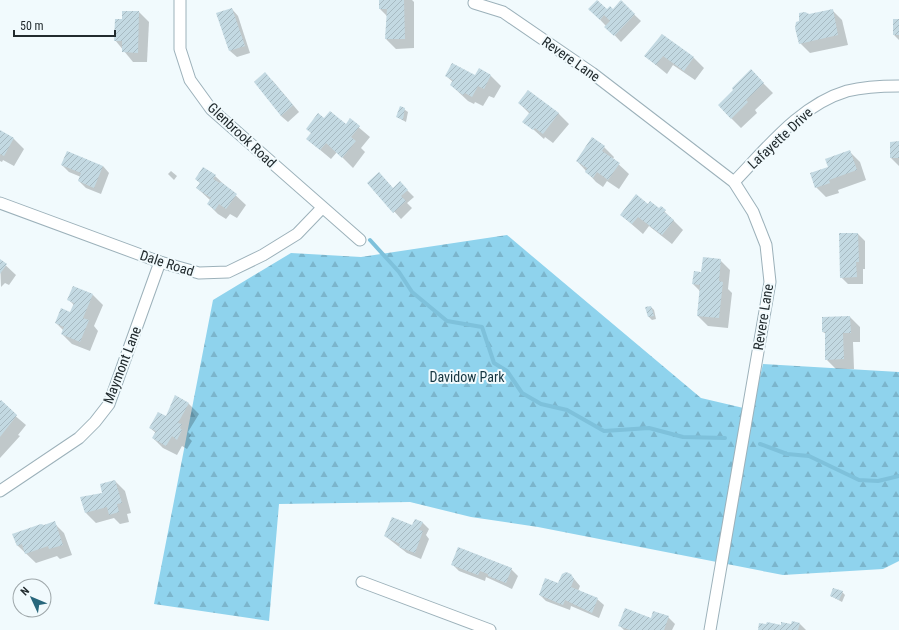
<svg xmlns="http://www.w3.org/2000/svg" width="899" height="630" font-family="'Roboto Condensed',sans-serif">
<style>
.forest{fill:url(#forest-firs)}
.shadow{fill:#0003}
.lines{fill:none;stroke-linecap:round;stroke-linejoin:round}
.stream{stroke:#7ec1db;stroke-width:4}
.building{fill:url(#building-hatch)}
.street-casing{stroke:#9cb1ba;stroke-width:13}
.street{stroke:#fff;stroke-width:11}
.labels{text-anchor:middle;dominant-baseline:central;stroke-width:4;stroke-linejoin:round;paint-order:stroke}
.street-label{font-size:14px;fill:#222b2e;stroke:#f1fafd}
.park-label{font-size:14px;fill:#153641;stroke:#f1fafd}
</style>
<defs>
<pattern id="forest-firs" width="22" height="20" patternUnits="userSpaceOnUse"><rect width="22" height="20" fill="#8fd3ed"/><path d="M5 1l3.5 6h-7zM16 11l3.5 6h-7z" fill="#7bb5cc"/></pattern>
<pattern id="building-hatch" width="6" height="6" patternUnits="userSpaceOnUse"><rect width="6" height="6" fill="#c3d9e2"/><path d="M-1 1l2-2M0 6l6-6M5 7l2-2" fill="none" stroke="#a7bac2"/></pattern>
</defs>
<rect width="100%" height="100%" fill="#f1fafd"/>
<!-- forest -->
<polygon class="forest" points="507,235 701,398 752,410 763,364 899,372 899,561 883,569 783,575 538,527 471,517 410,502 279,504 269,621 154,604 213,300 291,253 361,257"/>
<!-- shadow -->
<g class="shadow">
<polygon points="388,0 412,0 414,2 414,48 396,49 386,39 386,24 388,24 388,17 380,9"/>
<polygon points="620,1 641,21 621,42 590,9 613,10"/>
<polygon points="232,9 238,16 250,53 237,57 230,51"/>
<polygon points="832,10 842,20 848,45 810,53 800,43 809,15"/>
<polygon points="139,12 149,22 147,62 133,62 115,40 123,20"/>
<polygon points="899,20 899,40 894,35"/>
<polygon points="662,35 694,58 704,68 695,80 673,65 667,74 645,56"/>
<polygon points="479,69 491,76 501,86 494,98 489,96 483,106 475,102 474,104 468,101 451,85 453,82 446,76 475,77"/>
<polygon points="272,80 299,112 288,122 281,116"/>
<polygon points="761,81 773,93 755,110 757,113 741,128 731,118"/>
<polygon points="528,92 559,114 569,124 553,143 545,137 544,139 524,121 530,114 519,103"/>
<polygon points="401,107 408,112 406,122 397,117"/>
<polygon points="324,120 346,125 350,120 370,137 361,148 365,152 353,168 337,152 331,159 307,139"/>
<polygon points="0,131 14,139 24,149 14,166 3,160 2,162 0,161"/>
<polygon points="899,142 899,166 891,158 891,143"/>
<polygon points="604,147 614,157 613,159 629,174 619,189 607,181 603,187 596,182 577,161"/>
<polygon points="850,152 860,162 866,180 838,190 839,193 826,197 816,187 829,168"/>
<polygon points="62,165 103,166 109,173 101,194 86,188 79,181 81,177 69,172"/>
<polygon points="171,171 177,176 174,180 168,174"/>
<polygon points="215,176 246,205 237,218 230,214 226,219 218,214 208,204 210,200 197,188 200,183 196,179"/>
<polygon points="369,183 393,189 406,189 414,197 407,203 412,208 401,219"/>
<polygon points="648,205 659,210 661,208 683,230 672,244 649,226 643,234 621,215"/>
<polygon points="840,234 858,234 865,241 865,269 863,269 863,284 848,284 841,277"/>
<polygon points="0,260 16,275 9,285 5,283 1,287"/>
<polygon points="720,260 730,270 728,289 732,293 728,328 708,326 698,316 700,291 693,284 702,273"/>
<polygon points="93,295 103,305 94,326 98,331 90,351 72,344 62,334 64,331 56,323 71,313 74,305 69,300"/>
<polygon points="651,307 654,310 656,319 652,320 649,317 646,308"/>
<polygon points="850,317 860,327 860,342 853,342 854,369 836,369 826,359 826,334 823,332"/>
<polygon points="176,397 189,404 199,414 188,432 191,435 189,438 192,441 187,449 182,446 177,455 163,448 153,438 156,433 150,428 166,418"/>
<polygon points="0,403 26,425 18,435 20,436 0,458"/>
<polygon points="115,481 125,491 131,513 127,514 129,522 120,524 114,518 96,523 86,513 81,498 104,494"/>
<polygon points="422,522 429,529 426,535 429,539 421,559 407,553 385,536"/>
<polygon points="54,523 64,533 72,555 60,559 57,556 36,563 17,545 44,526"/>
<polygon points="453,565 511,569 518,576 512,589 486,577 485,581 459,571"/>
<polygon points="570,574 580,586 578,591 597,599 604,605 599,618 571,606 570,610 546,601 540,595 559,584"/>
<polygon points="842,592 845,595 842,602 831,596"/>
<polygon points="668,617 675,624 672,630 624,630 619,625"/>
<polygon points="800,624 806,630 759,630 781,626"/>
</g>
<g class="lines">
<!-- stream -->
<g class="stream">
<polyline points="370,240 399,272 412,292 447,321 482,327 494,363 507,371 522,393 541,404 567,410 604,431 649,428 683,437 725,438"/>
<polyline points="760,444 787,454 809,456 859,480 878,481 899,476"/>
</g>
</g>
<!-- building -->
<g class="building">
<polygon points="379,0 404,0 405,39 385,39 387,9 379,9"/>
<polygon points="597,0 607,9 610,6 613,9 621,0 635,14 614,36 604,27 610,21 604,15 600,20 588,9"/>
<polygon points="232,8 245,46 229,51 216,13"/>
<polygon points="833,9 838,35 799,44 795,28 796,22 799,21 799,13 805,12 809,14"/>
<polygon points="122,11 139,11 138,53 122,52 122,41 114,41 115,19 122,19"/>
<rect x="893" y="19" width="6" height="16"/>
<polygon points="662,34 694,57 684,71 663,56 656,65 644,56"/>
<polygon points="452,63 475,75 479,68 491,75 484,89 478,86 472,97 465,93 463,95 450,85 453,80 445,76"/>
<polygon points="751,69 764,83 746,100 748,102 731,119 718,105 733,90 732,88"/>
<polygon points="265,72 293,105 281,116 254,82"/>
<polygon points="528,90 559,113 543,134 535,128 533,130 522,122 530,112 518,103"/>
<polygon points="400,106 405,108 403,120 396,117"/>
<polygon points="330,111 346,124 350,118 360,126 351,137 356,141 342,158 326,143 320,150 306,139 311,133 306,129 318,113 324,118"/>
<polygon points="0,130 14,138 4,156 0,154"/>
<polygon points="592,137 605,146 602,151 620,163 608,180 597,172 593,178 585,172 587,168 576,161"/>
<polygon points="899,141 899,158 890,158 890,142"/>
<polygon points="850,150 857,170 829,180 830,183 815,188 810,173 828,167 825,159"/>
<polygon points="67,151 103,166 94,188 78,181 81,173 61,165"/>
<polygon points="203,167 216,175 213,179 220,183 221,182 237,194 226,209 219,204 215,210 207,204 211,198 196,188 200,183 195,179"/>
<polygon points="379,172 393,188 400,181 408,190 401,196 406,201 393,213 367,183"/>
<polygon points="636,194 648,204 650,201 659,208 661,206 666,210 664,212 674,220 662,235 638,217 632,224 620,215"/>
<polygon points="839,233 858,233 859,262 856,262 857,277 840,278"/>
<polygon points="703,257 721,259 719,281 723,282 719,318 697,316 700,285 692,284 694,271 701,272"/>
<polygon points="0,259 7,264 0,274"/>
<polygon points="73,286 93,294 83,318 89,320 80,342 61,334 64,327 55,323 61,308 70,312 74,303 67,300"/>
<polygon points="651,306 654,316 648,317 645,307"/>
<polygon points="850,316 851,333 843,333 844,359 825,360 825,332 822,332 822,317"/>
<polygon points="175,395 189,403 178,423 182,424 180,428 182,430 177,440 172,436 166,446 152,438 156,431 149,428 158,412 166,416"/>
<polygon points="1,400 17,415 0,437 0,401"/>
<polygon points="115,480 122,503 117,504 119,512 109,515 107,507 85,513 80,497 102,493 100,484"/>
<polygon points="392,517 412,525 415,519 423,522 419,530 423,531 415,553 399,547 400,544 384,536"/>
<polygon points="55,521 63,545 49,549 48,546 25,554 22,544 17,546 12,534 41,524 44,525"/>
<polygon points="458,547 512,568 506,583 488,576 488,574 480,571 478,575 451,565"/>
<polygon points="566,572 571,574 574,579 571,587 598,598 592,613 565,600 563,605 539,595 545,578 558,583 562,574"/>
<polygon points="833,588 843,591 839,600 830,596"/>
<polygon points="625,608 651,618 653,611 669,616 664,630 630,630 618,626"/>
<polygon points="792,621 800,623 798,630 758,630 759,623 766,624 767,622 781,625 781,622 791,624"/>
</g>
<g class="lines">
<!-- street casing -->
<g class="street-casing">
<g id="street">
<polyline points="180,0 180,49 190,80 211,109 360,240"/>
<polyline points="474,3 503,12 592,73 734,182 753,212 766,245 770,282 710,630"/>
<path d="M734,182C767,148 800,105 847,91C863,87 883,86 899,86"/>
<polyline points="0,203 160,262 199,273 228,272 263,255 297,234 322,208"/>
<polyline points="0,491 79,438 95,422 109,404 160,262"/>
<polyline points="362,582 490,630"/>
</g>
</g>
<!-- street -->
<use href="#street" class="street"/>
</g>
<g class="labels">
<!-- street labels -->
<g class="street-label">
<text transform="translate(571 59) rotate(35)">Revere Lane</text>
<text transform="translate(242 135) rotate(43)">Glenbrook Road</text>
<text transform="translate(780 138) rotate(-43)">Lafayette Drive</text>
<text transform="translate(167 263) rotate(18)">Dale Road</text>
<text transform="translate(763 317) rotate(-81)">Revere Lane</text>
<text transform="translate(122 365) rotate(-69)">Maymont Lane</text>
</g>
<!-- park labels -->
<g class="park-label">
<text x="467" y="377">Davidow Park</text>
</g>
</g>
<!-- north arrow -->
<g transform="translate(32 598) rotate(314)"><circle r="19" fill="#f1fafd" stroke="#9ea7aa"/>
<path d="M0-3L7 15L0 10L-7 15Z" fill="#28677c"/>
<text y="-6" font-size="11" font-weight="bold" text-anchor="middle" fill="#222b2e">N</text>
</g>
<!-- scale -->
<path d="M14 30v6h101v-6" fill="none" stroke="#222b2e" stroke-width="2"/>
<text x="20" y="30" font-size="12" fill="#222b2e" stroke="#f1fafd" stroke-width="3" paint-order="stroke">50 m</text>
</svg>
